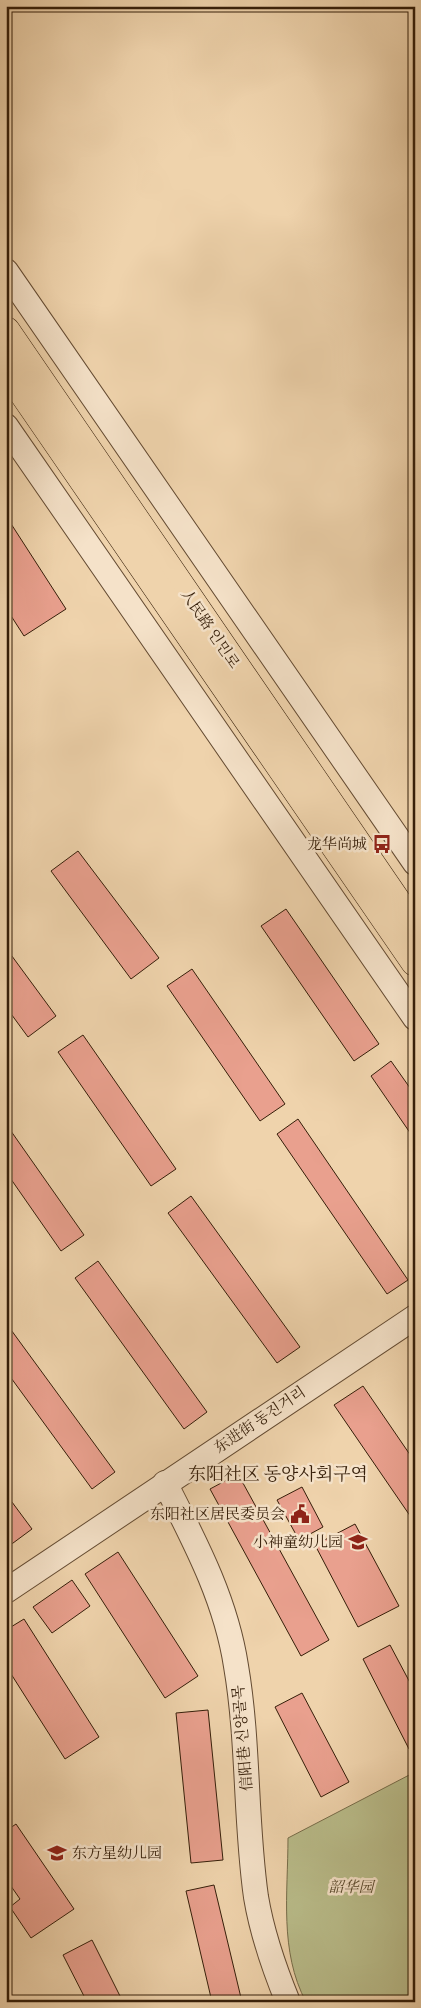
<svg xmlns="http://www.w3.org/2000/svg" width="421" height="2008" font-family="'Libre Bodoni','Noto Serif SC','Noto Serif KR',serif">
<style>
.green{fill:#b9bc8a;stroke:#776d4a}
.building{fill:#e9a08e;stroke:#351e09}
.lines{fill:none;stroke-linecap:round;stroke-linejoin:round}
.minor-casing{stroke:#644b32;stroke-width:26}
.major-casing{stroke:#351e09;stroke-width:29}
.minor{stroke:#f5e2c9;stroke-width:24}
.major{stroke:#efd3ac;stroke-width:28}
.labels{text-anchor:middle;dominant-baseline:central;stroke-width:5;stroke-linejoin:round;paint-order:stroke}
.street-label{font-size:15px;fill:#351e09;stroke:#f5e2c9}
.poi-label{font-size:15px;fill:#351e09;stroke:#f5e2c9;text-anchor:end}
.park-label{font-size:15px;font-style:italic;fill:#564629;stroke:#f5e2c9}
.quarter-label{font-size:18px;fill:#351e09;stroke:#f5e2c9}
</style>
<rect width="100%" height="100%" fill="#efd3ac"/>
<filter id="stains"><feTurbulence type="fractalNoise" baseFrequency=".004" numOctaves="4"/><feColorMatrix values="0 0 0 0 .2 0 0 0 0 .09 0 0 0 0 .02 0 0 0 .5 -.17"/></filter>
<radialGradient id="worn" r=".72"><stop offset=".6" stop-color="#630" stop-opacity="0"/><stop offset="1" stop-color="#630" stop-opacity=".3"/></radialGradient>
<!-- green -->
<path class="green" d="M415,1772V2002H306C279,1951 288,1893 288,1838Z"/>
<!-- building -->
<g class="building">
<polygon points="6,516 66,609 24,636 6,608"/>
<polygon points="78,851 159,958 131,979 51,871"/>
<polygon points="286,909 379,1044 354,1061 261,926"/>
<polygon points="6,948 56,1016 28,1037 6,1007"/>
<polygon points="192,969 285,1104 260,1121 167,986"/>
<polygon points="83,1035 176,1169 151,1186 58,1052"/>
<polygon points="391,1061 415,1095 415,1140 371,1076"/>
<polygon points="298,1119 408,1280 387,1294 277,1134"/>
<polygon points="6,1124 84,1235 61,1251 6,1172"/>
<polygon points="191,1196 300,1347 277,1363 168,1213"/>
<polygon points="98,1261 207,1412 184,1429 75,1278"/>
<polygon points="6,1323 115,1472 92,1489 6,1371"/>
<polygon points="363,1386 415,1462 415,1523 334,1405"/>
<polygon points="238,1474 329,1640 301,1656 210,1489"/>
<polygon points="302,1487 323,1527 299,1540 277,1500"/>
<polygon points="6,1494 32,1529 9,1546 6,1542"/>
<polygon points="355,1524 399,1606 358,1627 315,1545"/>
<polygon points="118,1552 198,1676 165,1698 85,1574"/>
<polygon points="72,1580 90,1606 52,1633 33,1607"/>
<polygon points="24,1619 99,1737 65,1759 6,1666 6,1630"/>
<polygon points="390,1645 415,1692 415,1746 409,1749 363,1659"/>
<polygon points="302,1693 349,1782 321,1797 275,1707"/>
<polygon points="208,1710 223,1860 191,1863 176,1713"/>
<polygon points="16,1824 74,1909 31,1938 10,1907 20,1899 6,1879 6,1831"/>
<polygon points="214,1885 242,2002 212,2002 186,1891"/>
<polygon points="92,1940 123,2002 87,2002 63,1955"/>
</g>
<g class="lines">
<!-- minor casing -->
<g class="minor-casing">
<g id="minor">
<polyline points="6,271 415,863"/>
<polyline points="6,426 415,1018"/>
<path d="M165,1483C195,1542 226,1600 236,1666C249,1742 245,1820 256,1897C262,1933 274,1968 288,2002"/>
<polyline points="6,1591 415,1317"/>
</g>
</g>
<!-- major casing -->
<g class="major-casing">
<g id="major">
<polyline points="6,331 415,928"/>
<polyline points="6,368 415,962"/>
</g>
</g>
<!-- minor -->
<use href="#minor" class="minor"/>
<!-- major -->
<use href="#major" class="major"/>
</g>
<!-- icons -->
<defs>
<g id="bus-bare" transform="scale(1.5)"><path d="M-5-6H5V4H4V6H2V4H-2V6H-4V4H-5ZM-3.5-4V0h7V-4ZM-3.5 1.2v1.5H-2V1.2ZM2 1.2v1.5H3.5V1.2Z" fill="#8f2418" stroke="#f5e2c9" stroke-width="2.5" paint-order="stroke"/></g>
<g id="civic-bare" transform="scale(1.5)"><path d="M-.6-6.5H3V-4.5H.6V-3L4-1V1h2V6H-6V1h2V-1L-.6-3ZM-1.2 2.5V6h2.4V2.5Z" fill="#8f2418" stroke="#f5e2c9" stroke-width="2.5" paint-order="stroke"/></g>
<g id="school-bare" transform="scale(1.5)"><path d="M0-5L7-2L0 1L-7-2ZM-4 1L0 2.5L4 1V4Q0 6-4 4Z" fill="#8f2418" stroke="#f5e2c9" stroke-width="2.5" paint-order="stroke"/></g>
</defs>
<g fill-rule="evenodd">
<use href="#bus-bare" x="382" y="844"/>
<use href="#civic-bare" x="300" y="1514"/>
<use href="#school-bare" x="358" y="1542"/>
<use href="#school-bare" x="57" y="1853"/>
</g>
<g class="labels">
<!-- street labels -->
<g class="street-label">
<text transform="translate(210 629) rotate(56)">人民路 인민로</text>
<text transform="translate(260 1420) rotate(-34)">东进街 동진거리</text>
<text transform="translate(243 1738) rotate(-95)">信阳巷 신양골목</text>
</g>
<!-- poi labels -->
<g class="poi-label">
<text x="367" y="844">龙华尚城</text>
<text x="285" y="1514">东阳社区居民委员会</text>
<text x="343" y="1542">小神童幼儿园</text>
<text x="72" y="1853" text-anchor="start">东方星幼儿园</text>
</g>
<!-- park labels -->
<g class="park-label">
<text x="351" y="1887">韶华园</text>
</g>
<!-- quarter labels -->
<g class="quarter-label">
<text x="278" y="1474">东阳社区 동양사회구역</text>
</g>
</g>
<!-- margin -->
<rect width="421" height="2008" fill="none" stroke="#efd3ac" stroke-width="25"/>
<rect x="8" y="8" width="406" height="1993" fill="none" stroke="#351e09" stroke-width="2.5"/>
<rect x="12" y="12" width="396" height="1983" fill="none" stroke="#351e09"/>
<rect width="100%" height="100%" filter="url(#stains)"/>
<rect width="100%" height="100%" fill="url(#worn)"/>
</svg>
